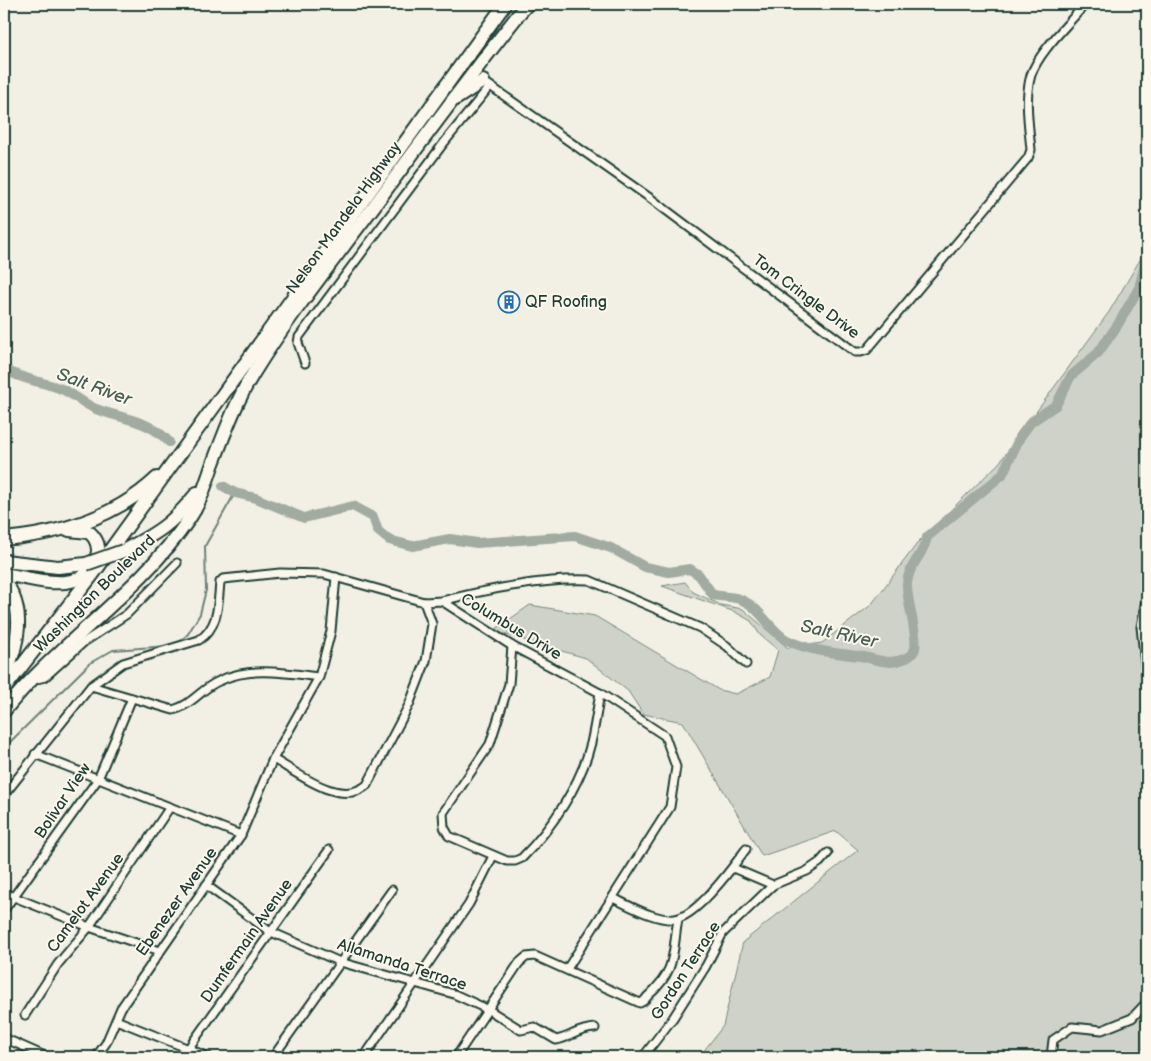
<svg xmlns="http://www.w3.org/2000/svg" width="1151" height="1061" font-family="'Balsamiq Sans',sans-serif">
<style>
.green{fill:#cfd2c8;stroke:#77887e}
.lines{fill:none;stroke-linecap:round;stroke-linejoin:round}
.stream{stroke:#6e7f75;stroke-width:2}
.river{stroke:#a2aba1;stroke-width:10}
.street-casing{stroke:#1f3d34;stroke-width:11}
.highway-casing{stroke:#1f3d34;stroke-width:16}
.street{stroke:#fbf7ec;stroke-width:7}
.highway{stroke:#fbf7ec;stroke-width:12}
.highway-bridge-casing{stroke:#1f3d34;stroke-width:16;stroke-linecap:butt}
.highway-bridge{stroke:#fbf7ec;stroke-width:12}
.labels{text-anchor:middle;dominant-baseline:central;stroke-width:4;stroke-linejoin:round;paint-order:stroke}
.street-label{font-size:16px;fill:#1f3d34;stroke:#fbf7ec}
.poi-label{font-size:16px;fill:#1f3d34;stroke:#fbf7ec;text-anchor:start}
.water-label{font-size:18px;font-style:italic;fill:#465e55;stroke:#fbf7ec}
</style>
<rect width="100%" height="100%" fill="#f2f0e5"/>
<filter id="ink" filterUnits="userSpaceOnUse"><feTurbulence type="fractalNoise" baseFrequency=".02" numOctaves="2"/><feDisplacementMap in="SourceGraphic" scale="10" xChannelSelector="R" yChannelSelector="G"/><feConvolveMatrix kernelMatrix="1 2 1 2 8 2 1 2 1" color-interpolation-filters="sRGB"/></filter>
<g filter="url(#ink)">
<!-- green -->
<polygon class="green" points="1147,248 1147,1057 699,1057 723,1026 743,942 858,850 836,831 762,856 683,722 643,714 628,691 586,658 493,631 530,605 595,616 719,690 736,694 770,677 778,650 760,635 751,621 735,612 662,586 685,582 693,592 721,605 743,609 788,648 822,643 871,605 919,541 999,463 1109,312"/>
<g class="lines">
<!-- stream -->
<g class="stream">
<polyline points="179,643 188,634 200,614 206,590 205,546 235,493"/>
<polyline points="4,748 90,663 113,650 168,646"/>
</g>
<!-- river -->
<g class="river">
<path d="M4,369C24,380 39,381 59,388C73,393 83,404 96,409C122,419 150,420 169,442"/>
<path d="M223,486L235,493L256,498L304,518L353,506L373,517L378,531L389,540L412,546L450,539L477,543L575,536L611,548L645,567L669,572L690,569L699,575L713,595C722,597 734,596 742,600C761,608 769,630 787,640C811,652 839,653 865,657C873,659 883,662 891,662C899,661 910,659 914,651C920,641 906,600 907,584C908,565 924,555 927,537L1002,475L1020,437L1031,422L1056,405L1071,376L1098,353L1117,326L1139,288L1147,256V241"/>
</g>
<!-- street casing -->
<g class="street-casing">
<g id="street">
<path d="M483,81L650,198L855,352H861L867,350L1028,158L1031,150C1029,126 1024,99 1031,75C1039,51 1069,24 1085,4"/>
<polyline points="305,363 298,343 299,337 443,144 490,86"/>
<polyline points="1147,594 1141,627 1147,683"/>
<path d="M442,601C484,590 545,578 589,580L700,628L727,646L746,664"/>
<path d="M512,646L509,684L490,744L443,813L444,827L449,836L507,861H515L522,858C552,828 581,784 591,743C595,726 597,710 600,693"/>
<polyline points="33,680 45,677 84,642 127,614 177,563"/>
<path d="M91,686L173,710C192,705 202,688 219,681C250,666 286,673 319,677"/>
<polyline points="35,754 241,835"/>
<path d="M273,759C297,772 340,808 367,785L409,705L426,661L432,624L424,602"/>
<path d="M4,795L91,686L123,663L199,640C219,627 218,604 220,582L223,579L280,573L324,574L424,602L442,601L512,646L600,693L665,736L676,767L670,807L567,969"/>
<polyline points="733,868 773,885"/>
<path d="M206,885L269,931L340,962L454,994L489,1010L521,1030L534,1027L556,1040C572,1037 577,1029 595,1028"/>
<polyline points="4,893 89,927 160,951"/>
<path d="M613,898C628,905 661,924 679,918C700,911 733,867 746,849"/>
<polyline points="4,910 98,779 132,698"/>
<polyline points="25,1015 58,964 89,927 170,807"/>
<polyline points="116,1020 209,1057"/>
<polyline points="4,1038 47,1057"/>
<polyline points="188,1049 329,850"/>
<polyline points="96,1057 106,1043 121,1008 241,835 273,759 319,677 331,631 336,577"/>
<polyline points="273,1057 392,890"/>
<polyline points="364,1057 469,904 493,856"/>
<path d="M456,1057L519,963L526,957L535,956L640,1003C645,1001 645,999 648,996C677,970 672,954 678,919"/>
<polyline points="643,1057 673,1018 706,966 723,933 773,885 807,871 820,862 828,853"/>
<polyline points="1051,1057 1053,1040 1072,1027 1102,1030 1132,1018 1147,1002"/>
</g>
</g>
<!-- highway casing -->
<g class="highway-casing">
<g id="highway">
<polyline points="457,98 483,81"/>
<path d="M4,539C59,534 116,517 157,478"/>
<path d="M123,551C158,533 172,524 197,493"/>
<polyline points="4,561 58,567 86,564"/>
<path d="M4,574C35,579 84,597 97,557C100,547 97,539 89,532L69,530"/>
<path d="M4,581C27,610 18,646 4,677"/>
<polyline points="4,689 93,574 505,4"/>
<path d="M4,711C60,641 139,593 189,519C200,503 206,484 212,466C224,435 236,401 254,372C290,314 333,261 374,206C424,138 474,70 527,4"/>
</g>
</g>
<!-- street -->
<use href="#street" class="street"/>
<!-- highway -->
<use href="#highway" class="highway"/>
<!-- highway-bridge casing -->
<g class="highway-bridge-casing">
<polyline id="highway-bridge" points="86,564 123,551"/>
</g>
<!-- highway-bridge -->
<use href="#highway-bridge" class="highway-bridge"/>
</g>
</g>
<!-- icons -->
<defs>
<g id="building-ring" transform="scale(1.125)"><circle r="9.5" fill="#fbf7ec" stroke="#1f6fb2" stroke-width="1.5"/><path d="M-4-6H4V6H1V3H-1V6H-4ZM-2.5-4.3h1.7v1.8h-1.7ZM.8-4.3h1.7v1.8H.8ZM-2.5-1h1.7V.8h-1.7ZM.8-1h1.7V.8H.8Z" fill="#1f6fb2"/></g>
</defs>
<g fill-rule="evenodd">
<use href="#building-ring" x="509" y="302"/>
</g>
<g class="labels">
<!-- street labels -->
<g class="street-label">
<text transform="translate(344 218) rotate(-54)">Nelson Mandela Highway</text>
<text transform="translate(806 297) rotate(37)">Tom Cringle Drive</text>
<text transform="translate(95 594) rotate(-44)">Washington Boulevard</text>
<text transform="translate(511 627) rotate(31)">Columbus Drive</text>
<text transform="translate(63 801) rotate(-56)">Bolivar View</text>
<text transform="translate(177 902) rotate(-55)">Ebenezer Avenue</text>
<text transform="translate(86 903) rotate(-54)">Camelot Avenue</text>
<text transform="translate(247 941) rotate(-55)">Dumfermain Avenue</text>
<text transform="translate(402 965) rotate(18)">Allamanda Terrace</text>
<text transform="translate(686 971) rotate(-57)">Gordon Terrace</text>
</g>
<!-- poi labels -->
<g class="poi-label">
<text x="525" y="302">QF Roofing</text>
</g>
<!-- water labels -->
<g class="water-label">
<text transform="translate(94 387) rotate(20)">Salt River</text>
<text transform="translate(839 634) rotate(12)">Salt River</text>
</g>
</g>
<!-- margin -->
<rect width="1151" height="1061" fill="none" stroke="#fbf7ec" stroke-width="20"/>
<rect x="10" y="10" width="1131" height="1041" fill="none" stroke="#1f3d34" stroke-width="2" filter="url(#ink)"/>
</svg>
